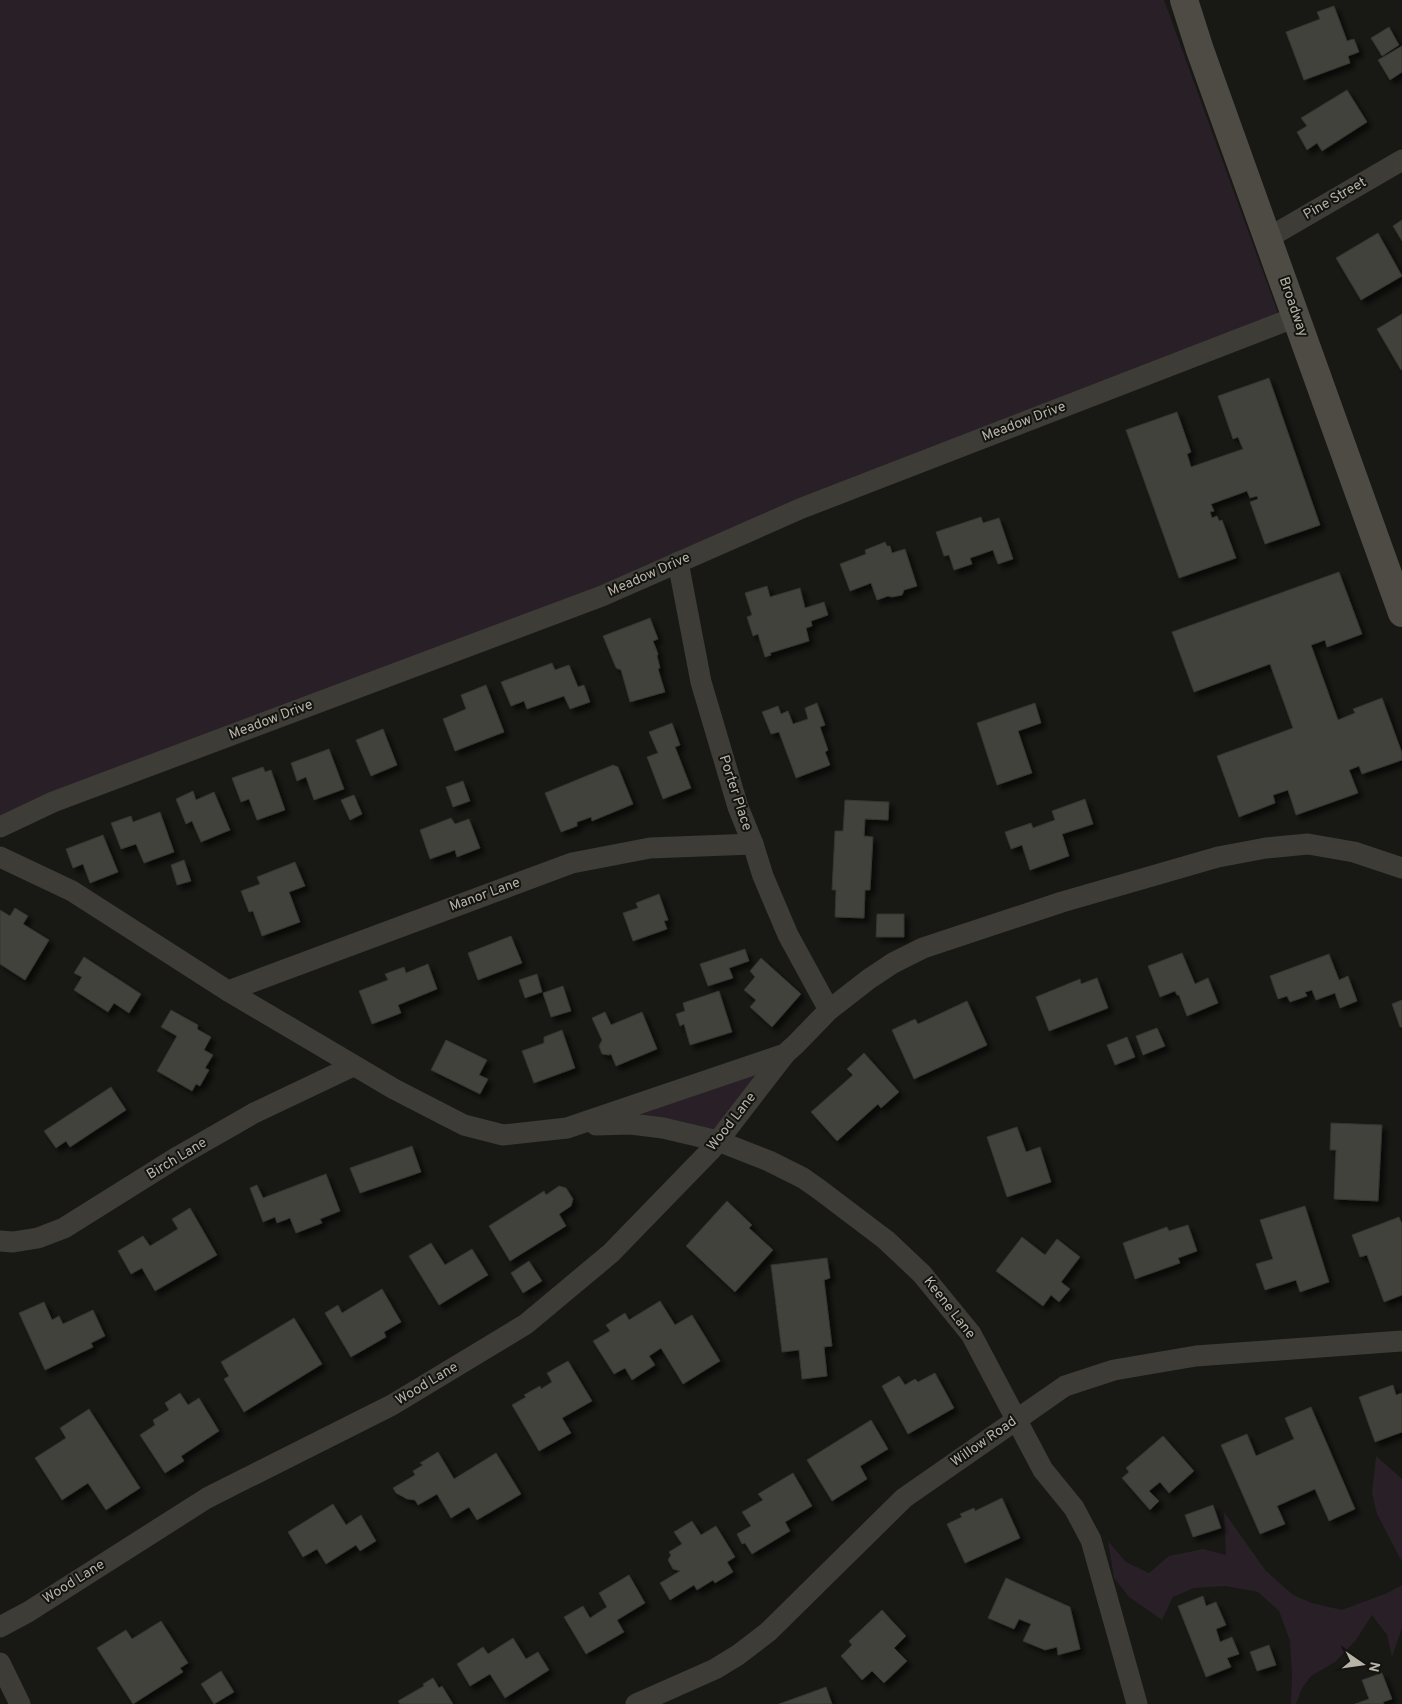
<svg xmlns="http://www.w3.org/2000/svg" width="1402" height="1704" font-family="Overpass,sans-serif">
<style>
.green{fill:#281f27}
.building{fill:#42423c;stroke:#34342f;filter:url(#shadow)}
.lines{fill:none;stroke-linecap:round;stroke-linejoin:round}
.minor{stroke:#3d3c36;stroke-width:21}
.secondary{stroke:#4d4b44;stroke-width:28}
.labels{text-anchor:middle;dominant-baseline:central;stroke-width:4;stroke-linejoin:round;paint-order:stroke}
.street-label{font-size:14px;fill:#b8b3a7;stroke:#131310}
</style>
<defs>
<filter id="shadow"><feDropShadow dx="4.5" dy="4.5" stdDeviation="2.5" flood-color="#0009"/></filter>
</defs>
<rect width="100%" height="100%" fill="#181815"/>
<!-- green -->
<g class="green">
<polygon points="0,0 1164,0 1278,313 0,827"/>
<polygon points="773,1062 717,1135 614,1117"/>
<polygon points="1376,1456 1402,1479 1402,1562 1377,1514 1372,1493"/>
<polygon points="1224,1512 1266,1571 1293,1595 1312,1603 1342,1610 1387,1593 1402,1585 1402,1628 1392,1657 1387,1635 1372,1615 1356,1640 1335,1662 1311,1676 1302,1688 1296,1704 1291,1704 1292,1674 1290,1641 1279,1611 1258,1592 1226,1586 1194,1588 1173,1597 1162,1620 1129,1597 1114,1578 1108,1541 1126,1562 1149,1573 1169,1556 1203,1549 1226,1555"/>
</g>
<!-- building -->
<g class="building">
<polygon points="1334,6 1347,41 1354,39 1359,52 1348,56 1350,63 1304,80 1286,32 1320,19 1317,12"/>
<polygon points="1389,27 1399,45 1382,56 1371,38"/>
<polygon points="1402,46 1402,72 1390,80 1378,60"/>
<polygon points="1347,90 1367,122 1322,151 1317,143 1307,150 1297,132 1307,126 1301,118"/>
<polygon points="1402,220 1402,241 1393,226"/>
<polygon points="1378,233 1402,276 1361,300 1336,258"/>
<polygon points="1402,314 1402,369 1401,370 1377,329"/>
<polygon points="1269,378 1320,525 1265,544 1250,502 1258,499 1257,496 1250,498 1247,491 1211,504 1214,511 1210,512 1212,518 1217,516 1219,521 1222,520 1236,558 1179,578 1126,430 1177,412 1191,452 1187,454 1191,467 1243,449 1238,437 1233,439 1218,396"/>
<polygon points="981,517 983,523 999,518 1013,559 998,564 993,550 970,558 972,564 954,570 949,555 944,556 936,532"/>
<polygon points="885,542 887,546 890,546 892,553 905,549 917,586 904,590 902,595 892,597 888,596 877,600 871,583 850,591 840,564 866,554 865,550"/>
<polygon points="1339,572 1362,634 1327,647 1325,640 1311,645 1338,720 1355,713 1353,709 1382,698 1402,753 1402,760 1362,774 1359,766 1349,770 1358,793 1296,815 1288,790 1273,795 1275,803 1239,817 1217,756 1293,728 1270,664 1194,692 1172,632"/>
<polygon points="767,586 770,597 800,588 805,608 824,602 828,615 811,621 812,626 806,628 809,641 770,653 771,655 765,657 758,634 753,636 747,617 752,615 745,593"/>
<polygon points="650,618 658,639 653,641 658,654 657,656 660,668 658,669 665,692 630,702 621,670 616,668 603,636"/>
<polygon points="552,663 555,670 569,665 578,687 584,685 590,702 570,709 564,696 527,709 524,701 511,706 501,682"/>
<polygon points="486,685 504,732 455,751 443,719 466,709 461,695"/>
<polygon points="817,703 825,725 820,727 828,750 825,752 830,765 796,778 779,732 771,734 762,712 778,706 781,714 788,711 793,724 808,719 805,708"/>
<polygon points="1035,703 1041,723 1018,731 1032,773 997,785 977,723"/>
<polygon points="672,723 680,745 675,747 691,788 663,799 647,757 658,753 649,732"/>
<polygon points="383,729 397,765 371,776 356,740"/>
<polygon points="329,749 344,789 314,800 306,777 297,781 291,763"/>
<polygon points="613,765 618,767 633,804 592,821 591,817 577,822 577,826 561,832 545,793"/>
<polygon points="263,767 265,772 271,770 285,810 257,820 249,799 241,802 232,778"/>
<polygon points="463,781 470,801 453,807 446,787"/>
<polygon points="193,791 196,800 214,792 230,830 201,842 192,821 186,824 176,799"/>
<polygon points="354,795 362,814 350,820 341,800"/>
<polygon points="1085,799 1093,824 1062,834 1069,856 1030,870 1022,845 1011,849 1005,832 1031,823 1033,828 1055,820 1052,811"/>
<polygon points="845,800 889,802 888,820 865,819 864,836 873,837 870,890 865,890 864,918 835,917 836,890 832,890 835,831 843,831"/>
<polygon points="160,812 174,852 144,863 136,844 121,849 111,823 131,816 133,822"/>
<polygon points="451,818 455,824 469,819 480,848 457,857 455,850 430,859 420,830"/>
<polygon points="103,835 118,872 90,883 83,864 73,868 66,849"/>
<polygon points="184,860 191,881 177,885 171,865"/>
<polygon points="295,862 305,886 289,892 300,922 262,936 253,911 249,912 241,891 260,884 257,877"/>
<polygon points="659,894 668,920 664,921 667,929 633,941 623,913 638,908 636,903"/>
<polygon points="15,908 28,916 23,924 49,940 25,980 0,964 0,910 10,916"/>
<polygon points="877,914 904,914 904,937 876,937"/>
<polygon points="511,936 522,963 478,980 468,953"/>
<polygon points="745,949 749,961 729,968 733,978 708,986 700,964"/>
<polygon points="1182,953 1195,984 1208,978 1218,1003 1187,1016 1179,995 1177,995 1175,991 1160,997 1148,966"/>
<polygon points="1329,954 1339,980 1348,976 1357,1001 1340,1008 1335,993 1316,1000 1312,990 1305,992 1307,996 1290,1002 1287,996 1278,999 1270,976"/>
<polygon points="84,957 141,994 129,1013 114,1003 108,1012 74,990 82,977 74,973"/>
<polygon points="761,958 801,994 772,1027 750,1007 756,1000 744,990 755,977 750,971"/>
<polygon points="428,964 437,989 398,1005 401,1013 372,1024 359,991 388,980 385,974 404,967 406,973"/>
<polygon points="537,974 542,992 525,998 519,980"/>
<polygon points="1097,978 1108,1008 1049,1031 1036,997 1080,979 1081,984"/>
<polygon points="563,986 571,1011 551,1017 543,993"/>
<polygon points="719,991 732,1032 690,1045 684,1024 680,1026 676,1014 685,1011 683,1003"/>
<polygon points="1402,1000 1402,1027 1400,1027 1392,1004"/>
<polygon points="967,1001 987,1045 914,1079 892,1030 915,1019 918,1024"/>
<polygon points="171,1010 198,1025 197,1029 211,1037 204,1050 213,1055 205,1068 209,1070 200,1086 196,1084 192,1091 157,1071 177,1036 161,1027"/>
<polygon points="605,1012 611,1025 642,1012 657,1049 616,1066 611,1054 609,1055 602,1054 599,1046 602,1040 592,1018"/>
<polygon points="1157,1028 1165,1046 1143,1055 1136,1036"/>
<polygon points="562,1030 575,1068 534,1083 522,1051 544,1043 544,1037"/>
<polygon points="1127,1037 1135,1057 1115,1065 1107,1045"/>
<polygon points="446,1040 487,1060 479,1075 488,1079 480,1094 431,1070"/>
<polygon points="864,1053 899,1092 881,1108 878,1104 837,1141 811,1112 853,1075 847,1069"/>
<polygon points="111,1087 126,1110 70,1147 66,1141 56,1148 44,1131"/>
<polygon points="1331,1123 1382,1125 1378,1201 1334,1199 1336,1150 1330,1150"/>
<polygon points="1017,1127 1026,1152 1040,1147 1051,1182 1007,1197 987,1137"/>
<polygon points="412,1146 421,1172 360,1193 350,1168"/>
<polygon points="326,1174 340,1211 320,1219 322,1223 296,1233 290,1218 277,1223 275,1217 263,1222 250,1188 257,1185 263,1198"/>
<polygon points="559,1186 566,1188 573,1199 571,1206 559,1214 566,1226 510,1261 489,1226 544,1191 546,1195"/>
<polygon points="727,1201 752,1225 749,1228 773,1250 735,1292 686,1246"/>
<polygon points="1305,1206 1329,1282 1300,1292 1296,1280 1265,1290 1256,1264 1273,1259 1260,1220"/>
<polygon points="190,1208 217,1255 155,1291 142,1268 131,1274 118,1251 143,1236 150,1246 178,1229 172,1219"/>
<polygon points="1399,1217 1402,1224 1402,1295 1384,1302 1367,1255 1360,1257 1352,1235"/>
<polygon points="1188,1225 1197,1251 1178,1258 1180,1263 1135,1279 1123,1243 1167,1227 1169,1231"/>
<polygon points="1022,1237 1045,1255 1057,1239 1080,1257 1061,1282 1070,1289 1059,1302 1051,1295 1043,1306 996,1271"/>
<polygon points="431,1243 445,1265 472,1249 488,1275 439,1305 409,1256"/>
<polygon points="827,1258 830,1278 824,1280 832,1346 824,1347 827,1376 802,1379 799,1350 782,1352 771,1265"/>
<polygon points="529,1261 542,1281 523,1293 511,1273"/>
<polygon points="382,1289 401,1322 384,1332 386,1337 351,1357 325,1313 338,1305 342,1313"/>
<polygon points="660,1301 675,1325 692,1315 720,1361 683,1384 661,1348 649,1356 655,1365 632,1380 625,1368 614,1374 593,1341 610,1331 606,1325 625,1313 629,1320"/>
<polygon points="44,1302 52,1320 59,1316 63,1324 93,1310 105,1336 91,1343 93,1347 45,1370 19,1313"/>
<polygon points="294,1318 322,1364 244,1412 224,1379 229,1376 221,1362"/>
<polygon points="568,1361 592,1401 562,1418 571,1433 539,1451 512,1405 526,1397 524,1395 540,1386 541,1389 552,1382 547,1373"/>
<polygon points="935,1373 954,1408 908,1434 882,1386 899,1376 905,1385 915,1379 918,1382"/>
<polygon points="1393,1385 1396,1395 1402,1393 1402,1432 1375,1442 1359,1397"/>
<polygon points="180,1393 188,1405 199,1398 219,1431 181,1456 184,1461 165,1473 140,1435 155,1425 153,1420 169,1410 165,1403"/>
<polygon points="1311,1407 1355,1509 1329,1521 1315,1489 1277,1506 1285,1524 1260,1534 1221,1445 1247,1434 1256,1456 1294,1439 1285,1418"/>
<polygon points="89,1409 140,1488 106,1510 88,1483 62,1500 35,1458 66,1438 60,1428"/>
<polygon points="871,1420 888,1449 860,1466 867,1479 832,1501 807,1460"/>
<polygon points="1163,1436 1194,1471 1169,1493 1160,1482 1149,1491 1159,1501 1150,1510 1122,1478 1129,1472 1126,1468"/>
<polygon points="438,1452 454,1479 496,1453 521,1494 477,1520 469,1507 451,1518 437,1494 418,1505 415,1500 407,1499 396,1493 393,1488 415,1475 413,1471 423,1465 420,1463"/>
<polygon points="793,1473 812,1506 785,1522 790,1531 752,1554 745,1543 742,1544 737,1534 751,1526 742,1512 763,1500 758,1494"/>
<polygon points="1002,1498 1020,1538 965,1563 947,1524 962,1517 960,1514 974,1508 975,1511"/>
<polygon points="333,1504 346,1525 361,1515 376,1541 360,1551 356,1545 326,1564 317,1549 303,1557 288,1532"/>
<polygon points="1213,1505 1221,1528 1193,1537 1185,1515"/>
<polygon points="692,1521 701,1535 716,1526 735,1557 727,1562 733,1572 715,1583 713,1580 697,1590 694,1585 670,1600 660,1583 680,1571 673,1569 668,1560 671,1555 669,1552 682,1544 674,1532"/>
<polygon points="629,1575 645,1603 617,1620 624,1632 586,1654 564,1617 583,1606 590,1618 607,1607 599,1593"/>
<polygon points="1006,1578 1070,1607 1080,1649 1058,1655 1057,1647 1045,1650 1023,1641 1031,1624 1019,1619 1014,1629 988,1618"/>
<polygon points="1203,1596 1206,1606 1216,1602 1226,1625 1216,1629 1220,1642 1232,1637 1239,1654 1227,1658 1231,1667 1206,1677 1178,1606"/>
<polygon points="882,1610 906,1636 894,1648 907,1661 884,1683 872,1671 862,1680 841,1656 852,1645 849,1641"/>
<polygon points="161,1621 188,1663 180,1668 183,1672 133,1704 97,1648 126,1630 132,1639"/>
<polygon points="513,1638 526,1659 538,1652 549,1670 505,1698 490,1674 470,1686 457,1664 483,1647 488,1654"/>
<polygon points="1269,1645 1276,1665 1257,1671 1250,1652"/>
<polygon points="221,1671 234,1692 214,1704 201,1684"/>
<polygon points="1382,1673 1392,1699 1383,1702 1384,1704 1355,1704 1369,1699 1362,1680"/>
<polygon points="433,1678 439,1688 442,1686 453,1704 400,1704 398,1701 424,1686 423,1684"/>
<polygon points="826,1687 832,1704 779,1704"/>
</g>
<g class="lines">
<!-- minor -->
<g class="minor">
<polyline points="1268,238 1402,160"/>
<polyline points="678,562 701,682 738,807 753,844 763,876 788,935 829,1010"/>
<polyline points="0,827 53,802 602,596 802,508 1296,317"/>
<polyline points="0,857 72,891 228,991 394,1089 464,1125 503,1135 567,1128 785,1054 796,1044 829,1010 869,979 893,963 923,948 1062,902 1218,857 1266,848 1308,844 1354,852 1402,868"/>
<polyline points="228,991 572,863 650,848 753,844"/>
<polyline points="596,1125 631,1124 663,1128 718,1141 769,1161 803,1178 820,1190 886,1240 922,1274 971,1334 1043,1470 1074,1508 1091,1540 1137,1704"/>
<polyline points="0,1241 13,1242 38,1238 64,1228 179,1156 254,1113 353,1066"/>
<polyline points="0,1627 28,1612 207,1498 392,1405 526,1324 611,1253 711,1150 785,1054"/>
<polyline points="0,1663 20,1704"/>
<polyline points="636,1704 715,1669 738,1655 768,1632 904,1498 1065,1386 1114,1370 1196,1356 1402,1341"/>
</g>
<!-- secondary -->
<polyline class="secondary" points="1184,0 1200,50 1402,613"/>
</g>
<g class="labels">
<!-- street labels -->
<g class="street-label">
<text transform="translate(1335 199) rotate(-30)">Pine Street</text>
<text transform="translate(1293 307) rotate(71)">Broadway</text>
<text transform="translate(1024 422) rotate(-21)">Meadow Drive</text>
<text transform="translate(649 575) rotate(-24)">Meadow Drive</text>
<text transform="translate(271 720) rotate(-21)">Meadow Drive</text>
<text transform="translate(735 793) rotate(72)">Porter Place</text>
<text transform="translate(485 895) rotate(-20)">Manor Lane</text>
<text transform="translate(732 1122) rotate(-52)">Wood Lane</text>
<text transform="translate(177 1159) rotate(-31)">Birch Lane</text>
<text transform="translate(949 1308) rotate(52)">Keene Lane</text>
<text transform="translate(427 1384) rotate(-31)">Wood Lane</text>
<text transform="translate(984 1442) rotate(-35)">Willow Road</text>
<text transform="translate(74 1582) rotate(-32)">Wood Lane</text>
</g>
</g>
<!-- north arrow -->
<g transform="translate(1362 1664) rotate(103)" stroke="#131310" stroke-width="4" paint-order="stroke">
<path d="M0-4L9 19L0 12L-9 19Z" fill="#b8b3a7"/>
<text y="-8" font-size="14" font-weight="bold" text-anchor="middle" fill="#b8b3a7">N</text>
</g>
</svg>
